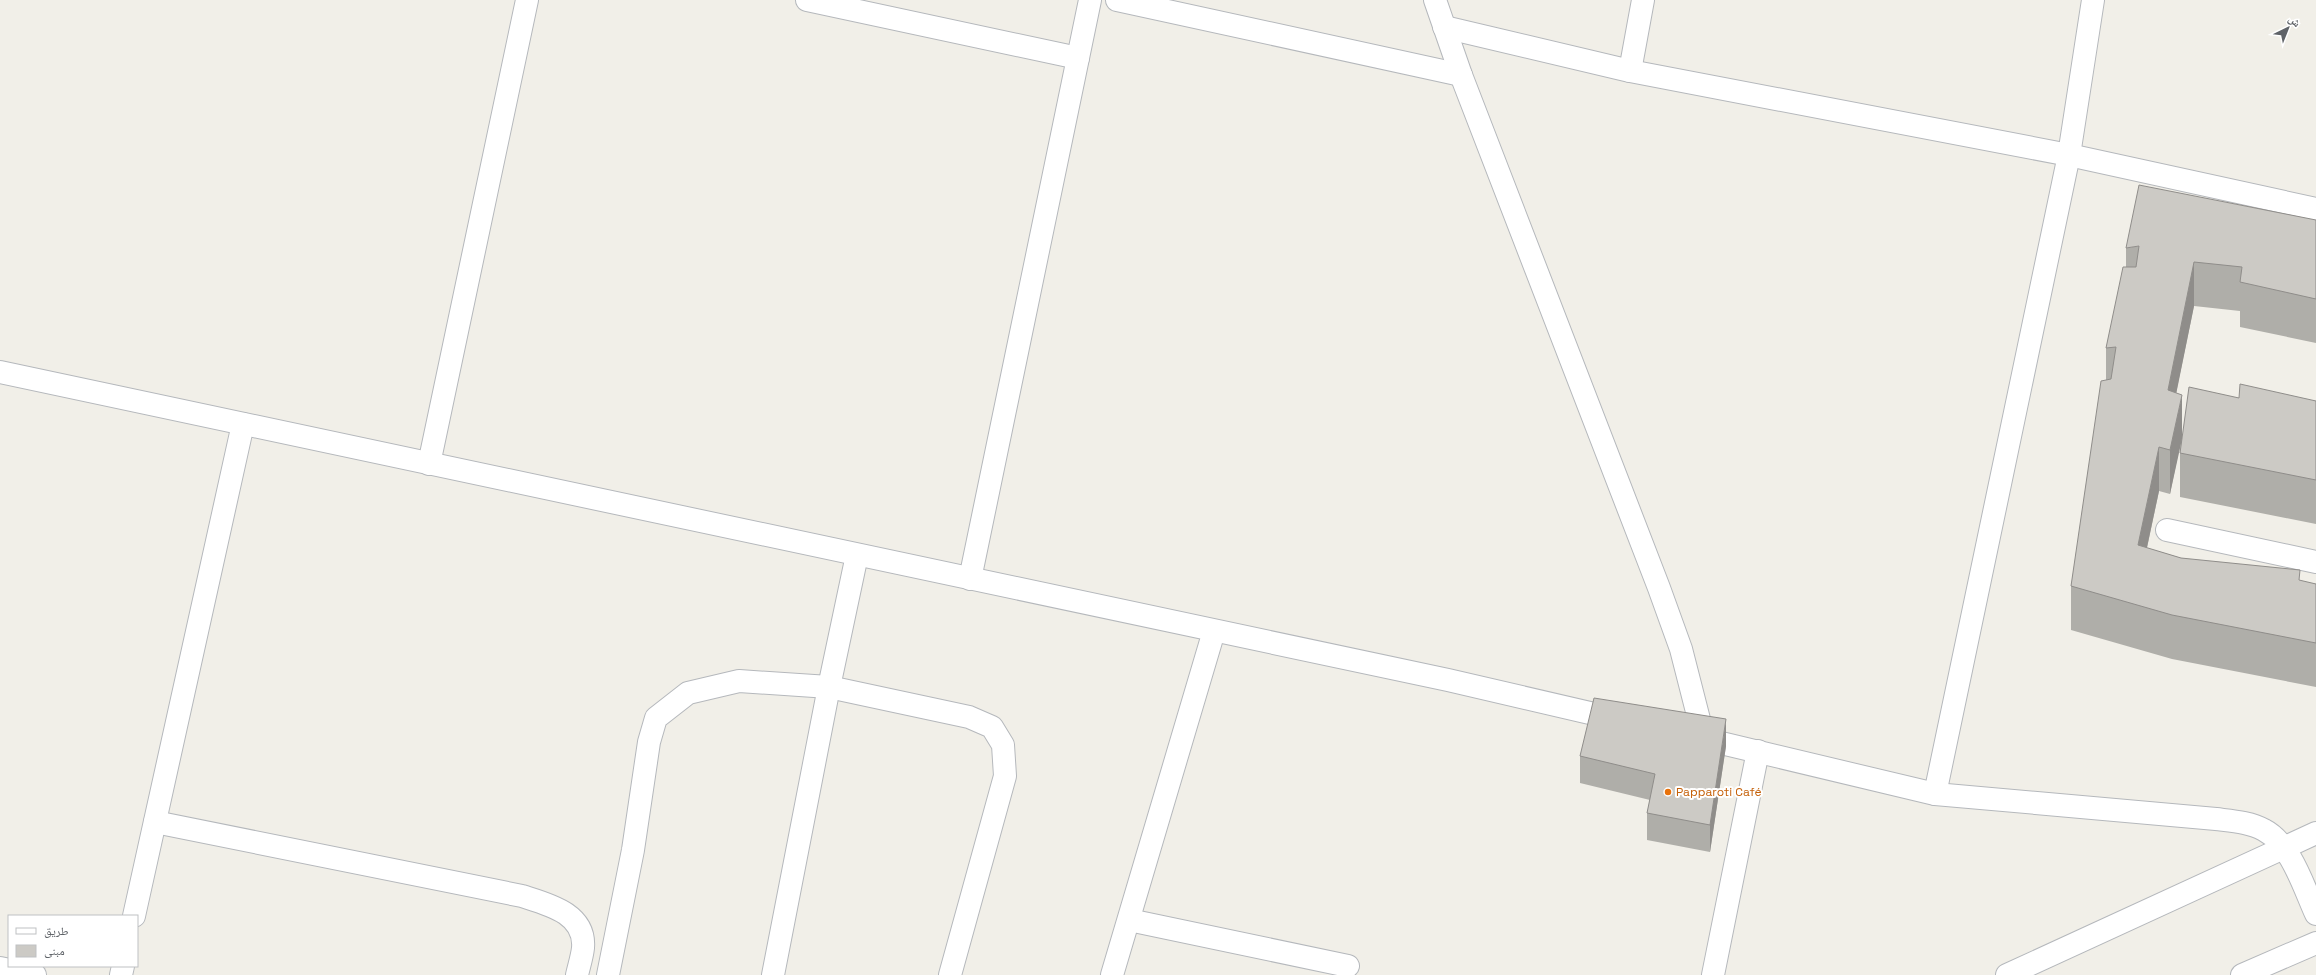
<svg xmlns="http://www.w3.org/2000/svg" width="2316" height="975" font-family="'Space Grotesk','Noto Naskh Arabic',sans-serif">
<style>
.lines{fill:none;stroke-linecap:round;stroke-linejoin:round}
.minor-casing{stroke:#b5b8bc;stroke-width:24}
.minor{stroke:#fff;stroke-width:22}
.wall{fill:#afaea9}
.shaded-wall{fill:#8f8d8a}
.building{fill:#cccac5;stroke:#8f8d8a}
.food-dot{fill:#e8710a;stroke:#fff;stroke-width:1.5}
.labels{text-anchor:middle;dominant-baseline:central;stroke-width:4;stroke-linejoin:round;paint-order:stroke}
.food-label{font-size:12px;fill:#c56008;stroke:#fff;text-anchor:start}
</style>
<rect width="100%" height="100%" fill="#f1efe8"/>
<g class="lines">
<!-- minor casing -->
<g class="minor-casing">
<g id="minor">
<polyline points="807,0 1078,58"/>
<polyline points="1117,0 1461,75"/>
<polyline points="1435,0 1461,75 1659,588 1681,649 1704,739"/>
<polyline points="1444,27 1630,71 2069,155 2316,209"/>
<polyline points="1630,71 1643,0"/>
<polyline points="0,372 1448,680 1620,720"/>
<polyline points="429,464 527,0"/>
<polyline points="2167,530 2316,562"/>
<polyline points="970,579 1090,0"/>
<path d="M1696,737L1935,794L2216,819C2232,821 2250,822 2264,830C2291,844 2304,888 2316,914"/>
<polyline points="1935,794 2069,155 2093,0"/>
<path d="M155,822L522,896C547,904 586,913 583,948C582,957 579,966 577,975"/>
<polyline points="134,916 243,424"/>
<polyline points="1129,920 1348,966"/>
<polyline points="0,968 35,975"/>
<polyline points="121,975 123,966"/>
<polyline points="608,975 633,850 649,742 656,718 688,693 739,681 829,687 969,717 992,727 1003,745 1005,776 950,975"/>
<polyline points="773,975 829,687 857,555"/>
<polyline points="1112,975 1214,631"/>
<polyline points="1713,975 1758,751"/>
<polyline points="2007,975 2316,833"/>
<polyline points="2242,975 2316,943"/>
</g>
</g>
<!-- minor -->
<use href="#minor" class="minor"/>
</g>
<!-- wall -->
<g class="wall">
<polygon points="2316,220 2316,343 2240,327 2240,311 2194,306 2176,393 2182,439 2239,398 2316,401 2316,524 2180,497 2180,453 2181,440 2170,494 2159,491 2147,548 2181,558 2316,584 2316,687 2172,659 2071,630 2071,586 2106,380 2106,348 2126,267 2126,248"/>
<polygon points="1726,746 1710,852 1647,840 1647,813 1650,800 1580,783 1580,756"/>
</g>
<!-- shaded-wall -->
<g class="shaded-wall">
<polygon points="2194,262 2194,306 2168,434 2168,390"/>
<polygon points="2182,395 2182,439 2170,494 2170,450"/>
<polygon points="2159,447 2159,491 2138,589 2138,545"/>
<polygon points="1726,719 1726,746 1710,852 1710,825"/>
</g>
<!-- building -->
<g class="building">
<polygon points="2139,185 2316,220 2316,299 2240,282 2242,267 2194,262 2168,390 2182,395 2170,450 2159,447 2138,545 2181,558 2300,570 2299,580 2316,584 2316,643 2172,615 2071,586 2101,381 2111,379 2116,347 2106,348 2123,267 2136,267 2139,246 2126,248"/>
<polygon points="2240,384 2316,401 2316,480 2180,453 2189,387 2239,398"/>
<polygon points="1594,698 1726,719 1710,825 1647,813 1655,774 1580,756"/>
</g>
<!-- markers -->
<circle class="food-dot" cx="1668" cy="792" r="4"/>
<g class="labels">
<!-- food labels -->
<g class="food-label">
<text x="1676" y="792">Papparoti Café</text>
</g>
</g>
<!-- legend -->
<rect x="8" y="915" width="130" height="52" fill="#ffffff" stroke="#bfc1c3"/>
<rect x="16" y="928" width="20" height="6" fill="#ffffff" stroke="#bfc1c3"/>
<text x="44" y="935" font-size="12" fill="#5f6368">طريق</text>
<rect x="16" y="945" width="20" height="12" fill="#cccac5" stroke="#bfc1c3"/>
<text x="44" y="955" font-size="12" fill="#5f6368">مبنى</text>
<!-- north arrow -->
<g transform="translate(2288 28) rotate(43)" stroke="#ffffff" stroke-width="3" paint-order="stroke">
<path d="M0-3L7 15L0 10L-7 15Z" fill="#5f6368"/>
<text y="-6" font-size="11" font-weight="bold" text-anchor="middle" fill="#5f6368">ش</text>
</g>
</svg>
